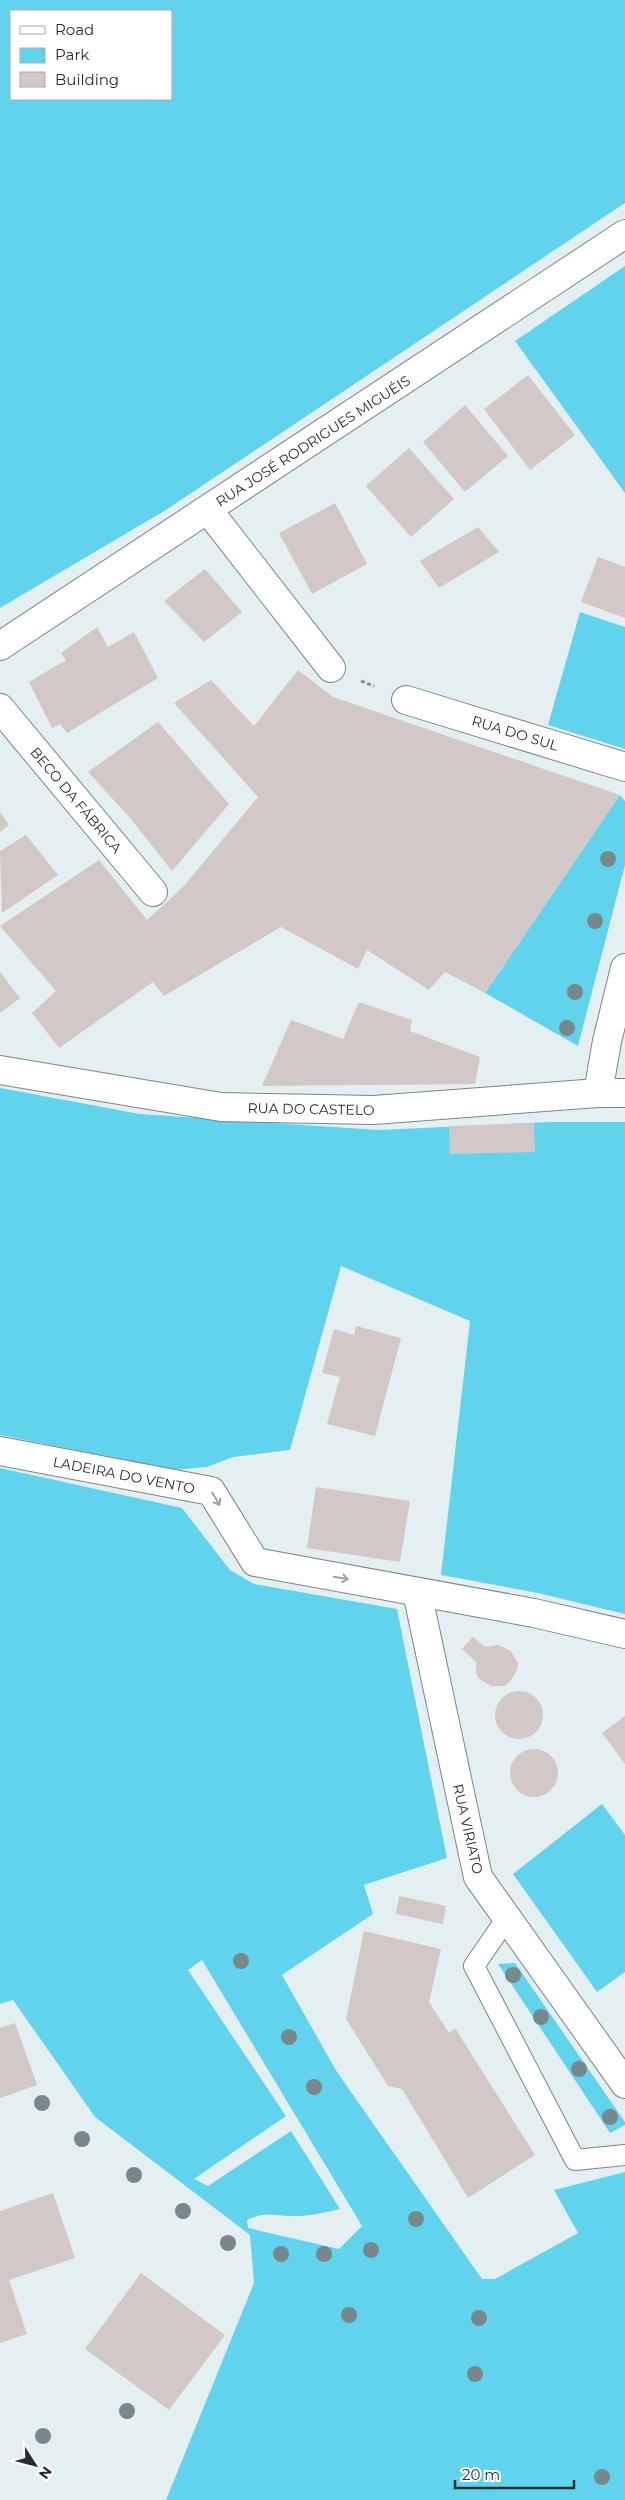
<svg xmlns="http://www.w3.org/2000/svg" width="625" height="2500" font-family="Montserrat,sans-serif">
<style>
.green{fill:#61d3ed;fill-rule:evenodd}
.building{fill:#d2c8c8}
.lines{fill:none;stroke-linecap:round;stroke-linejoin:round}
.lane-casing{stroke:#7b8587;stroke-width:22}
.street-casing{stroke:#7b8587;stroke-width:30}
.path{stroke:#878f91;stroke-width:3;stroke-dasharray:4 2.5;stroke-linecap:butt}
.lane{stroke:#fff;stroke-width:20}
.street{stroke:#fff;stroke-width:28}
.tree{fill:#77888c}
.oneway{stroke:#9fa0a1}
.labels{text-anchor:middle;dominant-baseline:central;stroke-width:5;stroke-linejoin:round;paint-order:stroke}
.street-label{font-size:14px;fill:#292d2e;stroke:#fff}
</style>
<rect width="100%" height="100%" fill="#e4eff2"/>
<!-- green -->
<g class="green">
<path d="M0,0H625V203L166,510L0,608ZM11,11H171V99H11Z"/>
<polygon points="625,266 625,493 515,341"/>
<polygon points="580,612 625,627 625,749 548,725"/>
<polygon points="620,795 625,801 625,865 578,1046 485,993"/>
<polygon points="0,1088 140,1114 379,1130 551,1122 625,1122 625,1614 538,1593 441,1575 470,1321 341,1266 290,1450 233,1457 207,1467 175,1470 0,1435"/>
<path d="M0,1468L182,1508L230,1570L254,1584L397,1609L447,1858L364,1885L373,1914L282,1975L337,2072L482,2279H495L578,2233L554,2190L625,2172V2500H166L254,2283L250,2235L95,2117L13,2000L0,2004ZM202,1960L362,2226L339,2249L248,2228L247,2220C265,2212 270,2215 289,2216C307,2217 323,2213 340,2209L291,2131L208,2186L194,2179L286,2116L188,1970Z"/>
<polygon points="602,1804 625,1835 625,1972 597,1992 513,1874"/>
<polygon points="515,1963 625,2122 625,2125 610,2133 498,1964"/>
</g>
<!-- building -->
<g class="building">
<polygon points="528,375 575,435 530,470 484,409"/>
<polygon points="465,405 508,456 465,492 423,442"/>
<polygon points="409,448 454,499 411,537 366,486"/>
<polygon points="335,503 367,564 312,594 279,533"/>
<polygon points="478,527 499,552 439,588 420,561"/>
<polygon points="598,557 625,567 625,618 581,602"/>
<polygon points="205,569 242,612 204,642 164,601"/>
<polygon points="97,627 108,647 134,632 158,678 67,733 60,724 52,728 29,682 66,660 61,653"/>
<polygon points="298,670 333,697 620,795 485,993 445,972 429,990 367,950 358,969 281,927 164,996 153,982 59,1048 32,1013 56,991 0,926 99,860 147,920 183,887 258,797 174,703 211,680 254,726"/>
<polygon points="158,722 229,804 172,871 131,819 88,772"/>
<polygon points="0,812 9,825 0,832"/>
<polygon points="26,835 58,875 2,913 0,851"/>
<polygon points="0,972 20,998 0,1013"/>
<polygon points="359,1002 412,1020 410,1031 480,1057 475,1084 262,1086 291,1020 343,1039"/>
<polygon points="534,1123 535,1152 450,1154 449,1126"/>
<polygon points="356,1326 401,1338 375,1436 327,1424 340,1377 322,1373 334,1329 354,1335"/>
<polygon points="316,1487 410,1501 400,1562 307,1548"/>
<polygon points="473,1637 485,1647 498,1645 511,1651 518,1663 517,1670 510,1682 504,1686 491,1686 479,1679 476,1672 476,1662 462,1649"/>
<circle cx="519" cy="1715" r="24"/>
<polygon points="625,1716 625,1764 602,1733"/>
<circle cx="534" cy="1773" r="24"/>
<polygon points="399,1896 446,1906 443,1924 396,1914"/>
<polygon points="364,1931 441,1949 429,2002 449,2033 455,2028 535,2155 468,2198 402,2089 388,2086 346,2019"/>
<polygon points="15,2023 37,2085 0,2098 0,2028"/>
<polygon points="53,2193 75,2258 9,2280 27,2334 0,2343 0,2211"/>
<polygon points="141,2273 225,2335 169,2410 85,2349"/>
</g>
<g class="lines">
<!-- lane casing -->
<g class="lane-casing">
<polyline id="lane" points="507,1918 474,1966 575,2160 625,2155"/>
</g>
<!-- street casing -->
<g class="street-casing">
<g id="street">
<polyline points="208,510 331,668"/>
<polyline points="0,646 625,234"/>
<polyline points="406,700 625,767"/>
<polyline points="0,708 153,892"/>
<polyline points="0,1070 221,1107 374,1110 598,1093 625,1093"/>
<polyline points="598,1093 607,1041 625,968"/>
<polyline points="0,1451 211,1491 255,1562 534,1613 625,1634"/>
<polyline points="417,1592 478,1877 625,2084"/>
</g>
</g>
<!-- path -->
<polyline class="path" points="361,681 374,686"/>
<!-- lane -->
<use href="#lane" class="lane"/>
<!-- street -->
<use href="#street" class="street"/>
</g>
<!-- trees -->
<g class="tree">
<circle cx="608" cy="859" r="8"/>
<circle cx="595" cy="921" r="8"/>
<circle cx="575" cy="992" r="8"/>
<circle cx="567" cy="1028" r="8"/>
<circle cx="241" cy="1961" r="8"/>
<circle cx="513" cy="1975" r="8"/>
<circle cx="541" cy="2017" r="8"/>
<circle cx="289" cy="2037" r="8"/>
<circle cx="579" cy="2069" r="8"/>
<circle cx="314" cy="2087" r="8"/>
<circle cx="42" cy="2103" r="8"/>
<circle cx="610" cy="2117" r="8"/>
<circle cx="82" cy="2139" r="8"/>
<circle cx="134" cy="2175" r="8"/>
<circle cx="183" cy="2211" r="8"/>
<circle cx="416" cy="2219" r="8"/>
<circle cx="228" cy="2243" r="8"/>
<circle cx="371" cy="2250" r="8"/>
<circle cx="281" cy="2254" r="8"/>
<circle cx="324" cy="2254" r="8"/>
<circle cx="349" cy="2315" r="8"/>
<circle cx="479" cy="2318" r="8"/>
<circle cx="475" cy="2374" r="8"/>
<circle cx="127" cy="2411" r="8"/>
<circle cx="43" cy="2436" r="8"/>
<circle cx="602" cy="2477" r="8"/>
</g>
<!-- one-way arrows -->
<defs><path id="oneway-shaft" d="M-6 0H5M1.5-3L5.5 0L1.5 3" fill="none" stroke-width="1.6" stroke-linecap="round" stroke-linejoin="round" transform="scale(1.25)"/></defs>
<g class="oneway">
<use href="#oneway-shaft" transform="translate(216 1499) rotate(59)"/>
<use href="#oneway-shaft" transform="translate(341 1578) rotate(10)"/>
</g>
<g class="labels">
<!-- street labels -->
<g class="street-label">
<text transform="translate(313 441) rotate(-33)">RUA JOSÉ RODRIGUES MIGUÉIS</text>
<text transform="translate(515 733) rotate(17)">RUA DO SUL</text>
<text transform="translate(76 800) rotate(50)">BECO DA FÁBRICA</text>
<text transform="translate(311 1109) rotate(1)">RUA DO CASTELO</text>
<text transform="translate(124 1475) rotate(11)">LADEIRA DO VENTO</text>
<text transform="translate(468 1829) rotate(77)">RUA VIRIATO</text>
</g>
</g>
<!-- legend -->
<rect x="10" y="10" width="162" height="90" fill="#ffffff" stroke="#a9abab"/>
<rect x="20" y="26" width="25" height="8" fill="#ffffff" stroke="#a9abab"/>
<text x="55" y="35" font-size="15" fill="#292d2e">Road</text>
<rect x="20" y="48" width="25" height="15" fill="#61d3ed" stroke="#a9abab"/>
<text x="55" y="60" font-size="15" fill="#292d2e">Park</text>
<rect x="20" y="72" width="25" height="15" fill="#d2c8c8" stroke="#a9abab"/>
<text x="55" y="85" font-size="15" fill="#292d2e">Building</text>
<!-- north arrow -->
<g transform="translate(35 2465) rotate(126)" stroke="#ffffff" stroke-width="4" paint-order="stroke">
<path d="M0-4L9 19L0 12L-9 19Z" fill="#292d2e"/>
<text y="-8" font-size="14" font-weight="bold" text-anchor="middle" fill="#292d2e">N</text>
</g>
<!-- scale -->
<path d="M455 2480v8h119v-8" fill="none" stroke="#292d2e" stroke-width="2.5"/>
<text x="462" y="2480" font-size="15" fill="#292d2e" stroke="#ffffff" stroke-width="4" paint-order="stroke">20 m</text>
</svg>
